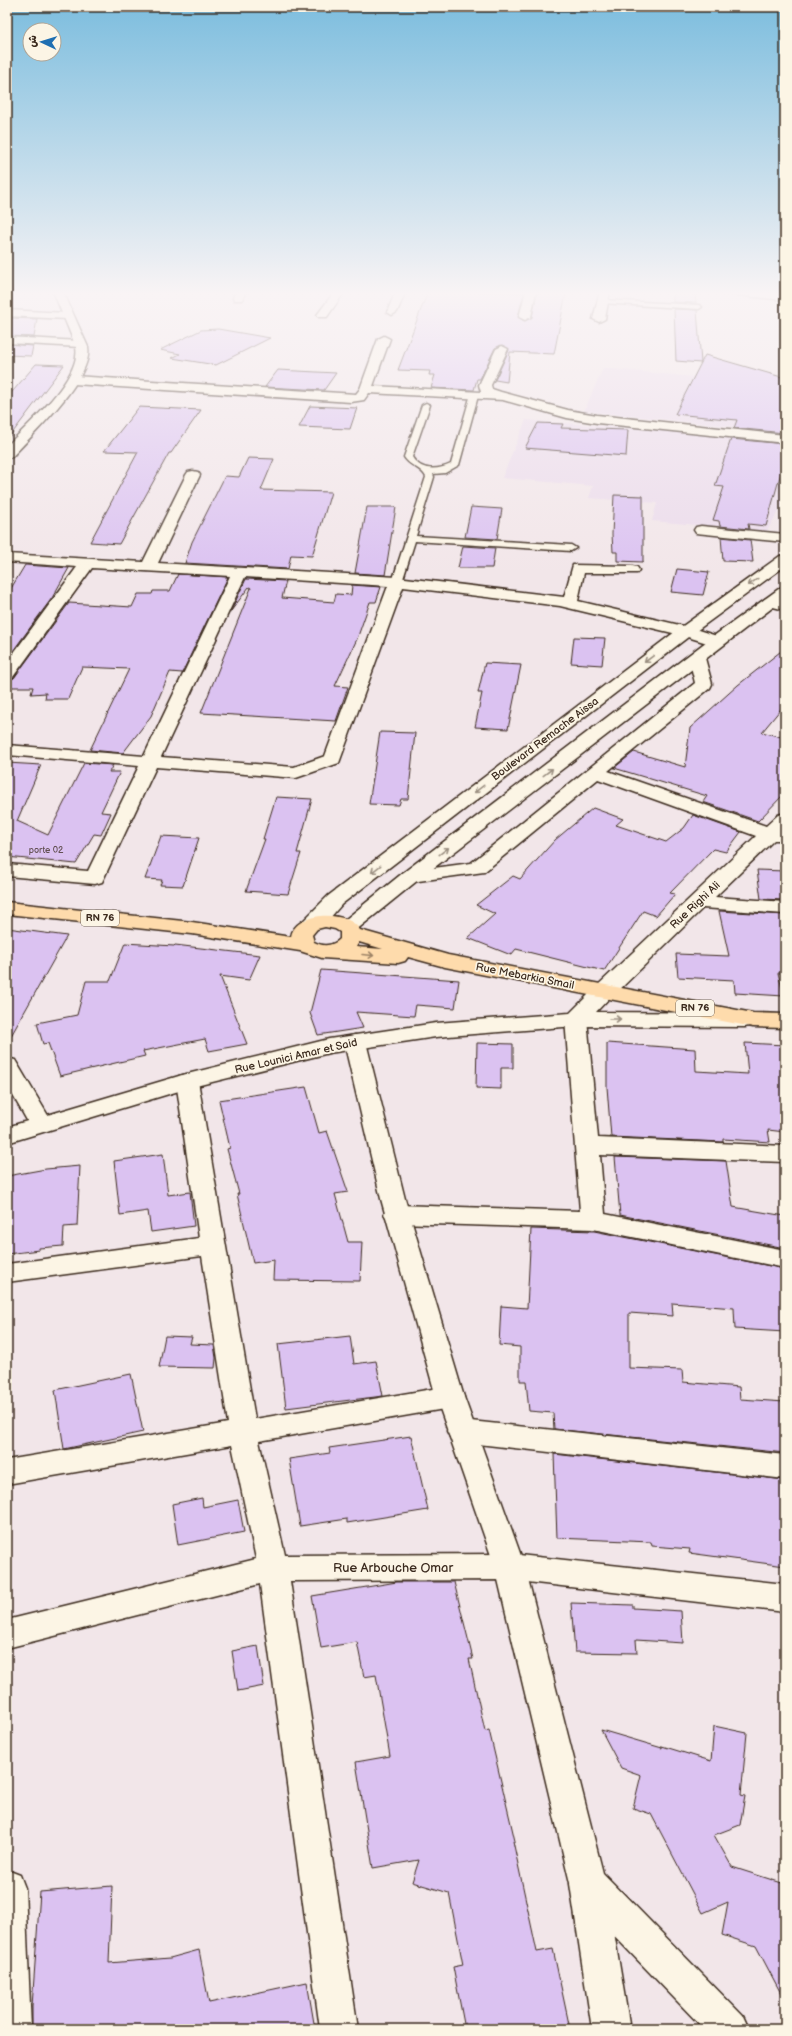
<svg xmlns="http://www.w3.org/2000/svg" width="792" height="2036" font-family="'Balsamiq Sans','Playpen Sans Arabic',sans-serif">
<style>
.built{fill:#ebdbeb}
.building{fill:#dbc2f1;stroke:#3b2a1e}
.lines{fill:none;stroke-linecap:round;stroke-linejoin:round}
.service-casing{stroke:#3b2a1e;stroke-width:3}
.minor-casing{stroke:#3b2a1e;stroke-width:3}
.tertiary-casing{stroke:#3b2a1e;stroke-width:3}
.secondary-casing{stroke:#3b2a1e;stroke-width:3}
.primary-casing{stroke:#3b2a1e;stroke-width:3}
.service{fill:#fcf5e5;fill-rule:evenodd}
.minor{fill:#fcf5e5;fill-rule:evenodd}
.tertiary{fill:#fcf5e5;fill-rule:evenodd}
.secondary{fill:#fcf5e5;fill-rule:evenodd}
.primary{fill:#fedbac;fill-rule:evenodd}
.oneway{stroke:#9c9082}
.oneway2{stroke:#9c8265}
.labels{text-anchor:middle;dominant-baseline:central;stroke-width:3.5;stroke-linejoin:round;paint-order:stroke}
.number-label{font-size:9px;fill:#635053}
.shield{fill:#fcf5e5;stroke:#75675a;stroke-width:1}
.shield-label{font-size:10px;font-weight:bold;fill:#3b2a1e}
.street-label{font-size:11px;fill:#3b2a1e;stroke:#fcf5e5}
.near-street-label{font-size:13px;fill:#3b2a1e;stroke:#fcf5e5}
</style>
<rect width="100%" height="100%" fill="#f2e6e9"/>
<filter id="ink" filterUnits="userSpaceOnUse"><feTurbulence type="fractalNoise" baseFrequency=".025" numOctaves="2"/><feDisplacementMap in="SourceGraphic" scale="8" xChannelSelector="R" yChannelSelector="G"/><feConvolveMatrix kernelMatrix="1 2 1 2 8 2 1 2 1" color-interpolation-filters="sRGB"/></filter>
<g filter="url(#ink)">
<!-- built -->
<g class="built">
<polygon points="603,368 785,386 785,432 584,411"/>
<polygon points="526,420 785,441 785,499 767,531 652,521 657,503 589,498 593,486 502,478"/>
</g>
<!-- building -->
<g class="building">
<polygon points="428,291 524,293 518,317 524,321 532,317 537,293 566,293 554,354 510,352 507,382 495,380 509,350 501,345 495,348 480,379 477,379 474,390 431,388 435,375 429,375 430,371 398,370"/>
<polygon points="673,293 695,294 696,303 673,302"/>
<polygon points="674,309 697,310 701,363 676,361"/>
<polygon points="7,318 37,319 34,337 7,336"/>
<polygon points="218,329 270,338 216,365 172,358 180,354 160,350 201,330"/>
<polygon points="7,344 33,346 31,356 7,355"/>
<polygon points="705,355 785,378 785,433 734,428 737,420 675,414"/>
<polygon points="36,364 64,365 7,440 7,398"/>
<polygon points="278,370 336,373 324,390 265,387"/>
<polygon points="310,406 357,408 350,429 299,427"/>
<polygon points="139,407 201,410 171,453 169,453 119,544 90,542 138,452 104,451"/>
<polygon points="538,423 563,424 561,428 628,430 626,456 525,448"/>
<polygon points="731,439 785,444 785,458 766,526 748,524 749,529 720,526 719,521 713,520 724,487 715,486"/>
<polygon points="248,458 274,459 261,490 331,492 312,556 291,555 288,569 185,563 192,542 225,476 239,477"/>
<polygon points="614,495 643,496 643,562 617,561 617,552 613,552 612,534"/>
<polygon points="367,507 396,507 385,575 355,573"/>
<polygon points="471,507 502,509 497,539 465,537"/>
<polygon points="721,537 750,540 753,562 723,561"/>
<polygon points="463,546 495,548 492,568 458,568"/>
<polygon points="25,565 69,568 52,598 7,659 7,595"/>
<polygon points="677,569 709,572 703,595 671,592"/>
<polygon points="178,574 228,577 182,673 170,672 151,716 123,753 90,750 129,669 82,667 68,699 45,699 46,693 31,694 33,687 7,687 7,679 14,678 69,603 132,607 138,594 152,594 153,591 170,591"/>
<polygon points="246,579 286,581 282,598 334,602 336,594 351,595 352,585 381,587 376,602 370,602 357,639 335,686 348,687 336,721 201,713 251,588 249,587 231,611"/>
<polygon points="574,637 605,638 602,665 571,663"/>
<polygon points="785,648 785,704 762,732 785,738 785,793 758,821 703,802 707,796 614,768 634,752 685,767 690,728 738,685"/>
<polygon points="485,663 521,665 508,729 475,727 482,693 478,693"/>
<polygon points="380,732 415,733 408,799 401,799 399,805 369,804"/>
<polygon points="7,763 41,765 17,821 48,835 84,763 113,765 109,772 120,772 101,812 111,813 101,835 94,834 76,864 7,857"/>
<polygon points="276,797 312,799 297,853 301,853 288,894 246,891 265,839 263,839"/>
<polygon points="593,808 623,819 616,825 666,842 684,828 693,815 741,832 726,852 713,849 670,893 675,894 656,916 643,911 604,971 516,949 511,955 468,938 495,914 476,905 513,876 520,879 555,840"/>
<polygon points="161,836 199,838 183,886 160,885 162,880 145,879"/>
<polygon points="757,870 785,871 785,900 761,899"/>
<polygon points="719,911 785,915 785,973 778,973 784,996 735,993 734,980 678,977 676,954 729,956"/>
<polygon points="7,928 67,936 7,1043"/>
<polygon points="125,943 174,946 175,945 260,955 249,980 220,976 247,1044 209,1051 205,1039 143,1051 145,1056 60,1076 48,1043 43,1044 37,1023 77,1015 86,981 110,981"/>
<polygon points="321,970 459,980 455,1008 416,1005 414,1016 356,1012 363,1028 318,1035 310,1013"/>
<polygon points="477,1043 513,1044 513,1068 501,1068 501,1089 476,1088"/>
<polygon points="607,1043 695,1049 696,1071 748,1074 745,1043 785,1045 785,1132 768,1130 770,1142 723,1139 723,1142 611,1137 607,1087"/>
<polygon points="306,1087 319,1133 327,1131 348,1192 335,1194 348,1242 362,1242 360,1281 273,1280 274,1260 253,1263 237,1194 239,1194 227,1149 230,1148 219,1100"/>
<polygon points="163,1154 168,1195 190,1192 194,1226 151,1232 148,1211 120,1215 114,1161"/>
<polygon points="615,1157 726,1161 733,1207 785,1216 785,1248 620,1215"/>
<polygon points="80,1166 77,1226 64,1227 63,1246 39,1248 39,1250 7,1254 7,1176 46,1169"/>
<polygon points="531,1229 594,1231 785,1269 785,1332 735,1329 734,1308 672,1303 673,1316 629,1313 629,1368 682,1370 683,1382 739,1387 740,1399 785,1402 785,1453 554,1429 553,1413 529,1411 526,1381 520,1381 520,1347 499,1345 501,1306 527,1308"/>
<polygon points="165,1336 192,1337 190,1344 214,1345 216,1358 215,1368 159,1367"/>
<polygon points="350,1336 354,1364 376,1361 383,1396 286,1408 278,1344"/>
<polygon points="131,1374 143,1432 64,1449 55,1390"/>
<polygon points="411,1436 428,1510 347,1523 347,1519 300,1526 289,1459 330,1453 329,1448"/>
<polygon points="554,1454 785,1480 785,1566 689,1553 690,1549 652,1546 651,1542 557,1538"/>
<polygon points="202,1498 203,1507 238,1500 244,1532 178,1545 172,1504"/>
<polygon points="397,1582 454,1582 473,1659 469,1659 485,1731 489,1730 515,1841 513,1841 537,1952 553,1949 570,2029 465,2029 453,1967 463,1965 449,1893 412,1882 419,1860 373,1868 356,1762 390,1756 376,1675 364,1677 357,1642 321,1648 312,1596"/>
<polygon points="571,1603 633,1605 633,1608 681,1611 683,1643 636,1640 637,1653 575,1652"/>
<polygon points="258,1646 264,1686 238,1691 232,1651"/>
<polygon points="714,1726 747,1733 741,1795 745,1796 740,1825 714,1835 732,1867 785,1884 785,2001 756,1946 722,1935 728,1902 703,1913 651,1814 633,1808 641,1775 621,1768 601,1730 662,1748 662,1746 711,1761"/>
<polygon points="112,1886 109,1963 170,1958 199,1950 209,2003 307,1982 315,2029 32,2029 32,2006 40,1892"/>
</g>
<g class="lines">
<!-- service casing -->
<g class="service-casing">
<g id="service">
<polygon points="603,300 699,305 702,307 699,309 601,303 600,302"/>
<path d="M471,394L478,396L459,465L445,473L433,474L434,477L416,536L571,545L576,548L571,551L415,541L402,582L400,584H394L392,582L426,477C422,468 409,466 404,457L422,405L426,403L430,405L412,457C421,472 438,470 451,464Z"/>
</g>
</g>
<!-- minor casing -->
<g class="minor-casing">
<g id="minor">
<polygon points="236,291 246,291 242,300 234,300 233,298"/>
<polygon points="335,291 345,291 327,317 319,317 317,315"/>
<polygon points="396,291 406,291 397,312 392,315 387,312"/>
<polygon points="526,291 536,291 531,317 525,320 519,317"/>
<polygon points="600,291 610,291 605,319 599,322 593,319"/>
<polygon points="384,336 390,339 373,386 481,392 479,385 496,349 502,346 508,349 491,385 492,389 501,392 568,410 597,415 785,435 785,443 597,423 567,418 503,400 369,393 364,400 351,402 74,384 68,380 74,376 356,394 360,389 378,339"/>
<polygon points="7,337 80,341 86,344 80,347 7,343"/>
<path d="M193,471L198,472L200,475L158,563L397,577L564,597L573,565L632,566L637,567L639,570L637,573H584L578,601L692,628L723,638L725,641L723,644L717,646L681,635L560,606L403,587L339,763L296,778L156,767L102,882L95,884L7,876V864L88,871L139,766L7,755V745L144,756L230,576L92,568L13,677L7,678V662L77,567L7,562V554L143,562L186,475L188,472ZM245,577L388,586L325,756L294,767L161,757Z"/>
<polygon points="701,526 785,534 785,542 696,533 694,530 696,527"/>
<polygon points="697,653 703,655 705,658 712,684 710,688 608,771 766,826 778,815 785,813 785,840 774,840 715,897 785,902 785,914 703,908 613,996 605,998 597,996 594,991 597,986 756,836 598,779 484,872 411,882 404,880 401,876 404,872 471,863 695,683 689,658 691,655"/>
<polygon points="576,1012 584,1014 587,1019 598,1138 785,1146 785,1162 600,1155 605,1214 785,1250 785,1268 593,1229 397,1223 388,1220 384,1214 388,1208 397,1205 580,1211 565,1019 568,1014"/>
<polygon points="7,1058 15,1060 18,1065 53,1124 49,1130 41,1132 33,1130 29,1124 7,1085"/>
<polygon points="187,1074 195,1076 198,1081 255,1419 450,1386 460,1389 464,1397 460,1405 450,1408 259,1441 285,1555 510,1554 785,1584 785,1612 510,1580 290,1581 358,2029 320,2029 260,1584 7,1648 7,1620 256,1559 232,1445 7,1484 7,1460 228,1423 202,1256 7,1282 7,1264 199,1238 176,1081 179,1076"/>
<polygon points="461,1420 785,1455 785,1479 461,1442 451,1439 447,1431 451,1423"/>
<polygon points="588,1866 601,1872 606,1884 630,2029 592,2029 570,1884 575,1872"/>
<polygon points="7,1870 20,1875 25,1888 31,2029 7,2029"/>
</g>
</g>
<!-- tertiary casing -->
<g class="tertiary-casing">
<g id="tertiary">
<polygon points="721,291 759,291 785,294 785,300 726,294"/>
<polygon points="7,310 67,313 73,316 67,319 7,316"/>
<polygon points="770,597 785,600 785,610 765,605 762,602 765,599"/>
<polygon points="355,1035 363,1037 366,1042 405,1199 464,1397 525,1567 603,1873 743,2016 749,2029 704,2029 575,1895 570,1883 495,1567 436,1397 381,1199 344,1042 347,1037"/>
</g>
</g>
<!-- secondary casing -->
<g class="secondary-casing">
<g id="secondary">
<path d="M53,291H63L88,347C94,377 32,435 12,457L7,458V446C27,425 82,378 76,347Z"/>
<path d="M785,555V566L692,634L342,904C331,916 320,934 303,929L300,925L303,921L328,896L680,628L780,556Z"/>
<polygon points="785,586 785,598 418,880 355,931 348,933 341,931 338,927 341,923 404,872 711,638 780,588"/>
<polygon points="605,984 613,986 616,991 596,1012 745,1013 753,1015 756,1020 753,1025 745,1027 576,1026 436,1037 329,1053 192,1087 7,1143 7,1127 179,1076 329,1039 436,1023 570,1013 597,986"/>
</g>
</g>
<!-- primary casing -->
<g class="primary-casing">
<path id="primary" d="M7,902L192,922L291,937C294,911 348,909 360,930L448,955L753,1013L785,1014V1028L753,1027L445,967L408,957L405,961L398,963L322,958L300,951L192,934L7,914ZM325,927L335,929L340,932V939C333,946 323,947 314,942L312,935L317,929ZM359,942L383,949L356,947Z"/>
</g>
<!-- service -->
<use href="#service" class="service"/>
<!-- minor -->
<use href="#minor" class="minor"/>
<!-- tertiary -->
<use href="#tertiary" class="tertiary"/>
<!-- secondary -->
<use href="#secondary" class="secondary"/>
<!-- primary -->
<use href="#primary" class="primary"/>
</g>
<!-- one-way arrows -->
<defs><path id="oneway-shaft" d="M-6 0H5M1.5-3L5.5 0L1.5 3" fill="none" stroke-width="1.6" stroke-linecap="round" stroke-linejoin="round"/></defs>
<g class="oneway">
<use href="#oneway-shaft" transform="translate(753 582) rotate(144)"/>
<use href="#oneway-shaft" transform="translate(649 659) rotate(143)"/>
<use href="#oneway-shaft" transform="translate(548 772) rotate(-37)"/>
<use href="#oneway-shaft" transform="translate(479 789) rotate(142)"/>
<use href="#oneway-shaft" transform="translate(444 851) rotate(-37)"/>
<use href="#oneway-shaft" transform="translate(376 869) rotate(142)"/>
<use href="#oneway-shaft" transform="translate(615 1019)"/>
</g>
<use class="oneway2" href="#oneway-shaft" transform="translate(368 955) rotate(5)"/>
</g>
<!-- sky -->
<linearGradient id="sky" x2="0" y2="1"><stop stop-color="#7cbdde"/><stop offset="0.51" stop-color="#f9f4f5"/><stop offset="1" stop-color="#f9f4f5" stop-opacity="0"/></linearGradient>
<rect width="792" height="576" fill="url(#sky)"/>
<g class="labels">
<!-- number labels -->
<g class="number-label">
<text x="46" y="850">porte 02</text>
</g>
<!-- shield labels -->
<g class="shield">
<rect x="81" y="910" width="38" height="16" rx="3"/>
<rect x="676" y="1000" width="38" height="16" rx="3"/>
</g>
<g class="shield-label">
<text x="100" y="918">RN 76</text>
<text x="695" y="1008">RN 76</text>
</g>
<!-- street labels -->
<g class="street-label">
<text transform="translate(545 739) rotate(-37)">Boulevard Remache Aissa</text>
<text transform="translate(695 905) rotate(-43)">Rue Righi Ali</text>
<text transform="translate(525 976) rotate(11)">Rue Mebarkia Smail</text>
<text transform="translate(296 1056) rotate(-13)">Rue Lounici Amar et Said</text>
</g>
<!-- near-street labels -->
<g class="near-street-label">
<text x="393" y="1568">Rue Arbouche Omar</text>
</g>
</g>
<!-- margin -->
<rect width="792" height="2036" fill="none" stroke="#fcf5e5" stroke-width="24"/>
<rect x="12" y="12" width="768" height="2012" fill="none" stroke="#3b2a1e" stroke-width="1.5" filter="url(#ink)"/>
<!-- north arrow -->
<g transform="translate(42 42) rotate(274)"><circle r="19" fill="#fcf5e5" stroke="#afa495"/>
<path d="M0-3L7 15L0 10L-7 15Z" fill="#1f6fb2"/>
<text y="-6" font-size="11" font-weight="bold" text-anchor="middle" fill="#3b2a1e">ش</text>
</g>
</svg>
